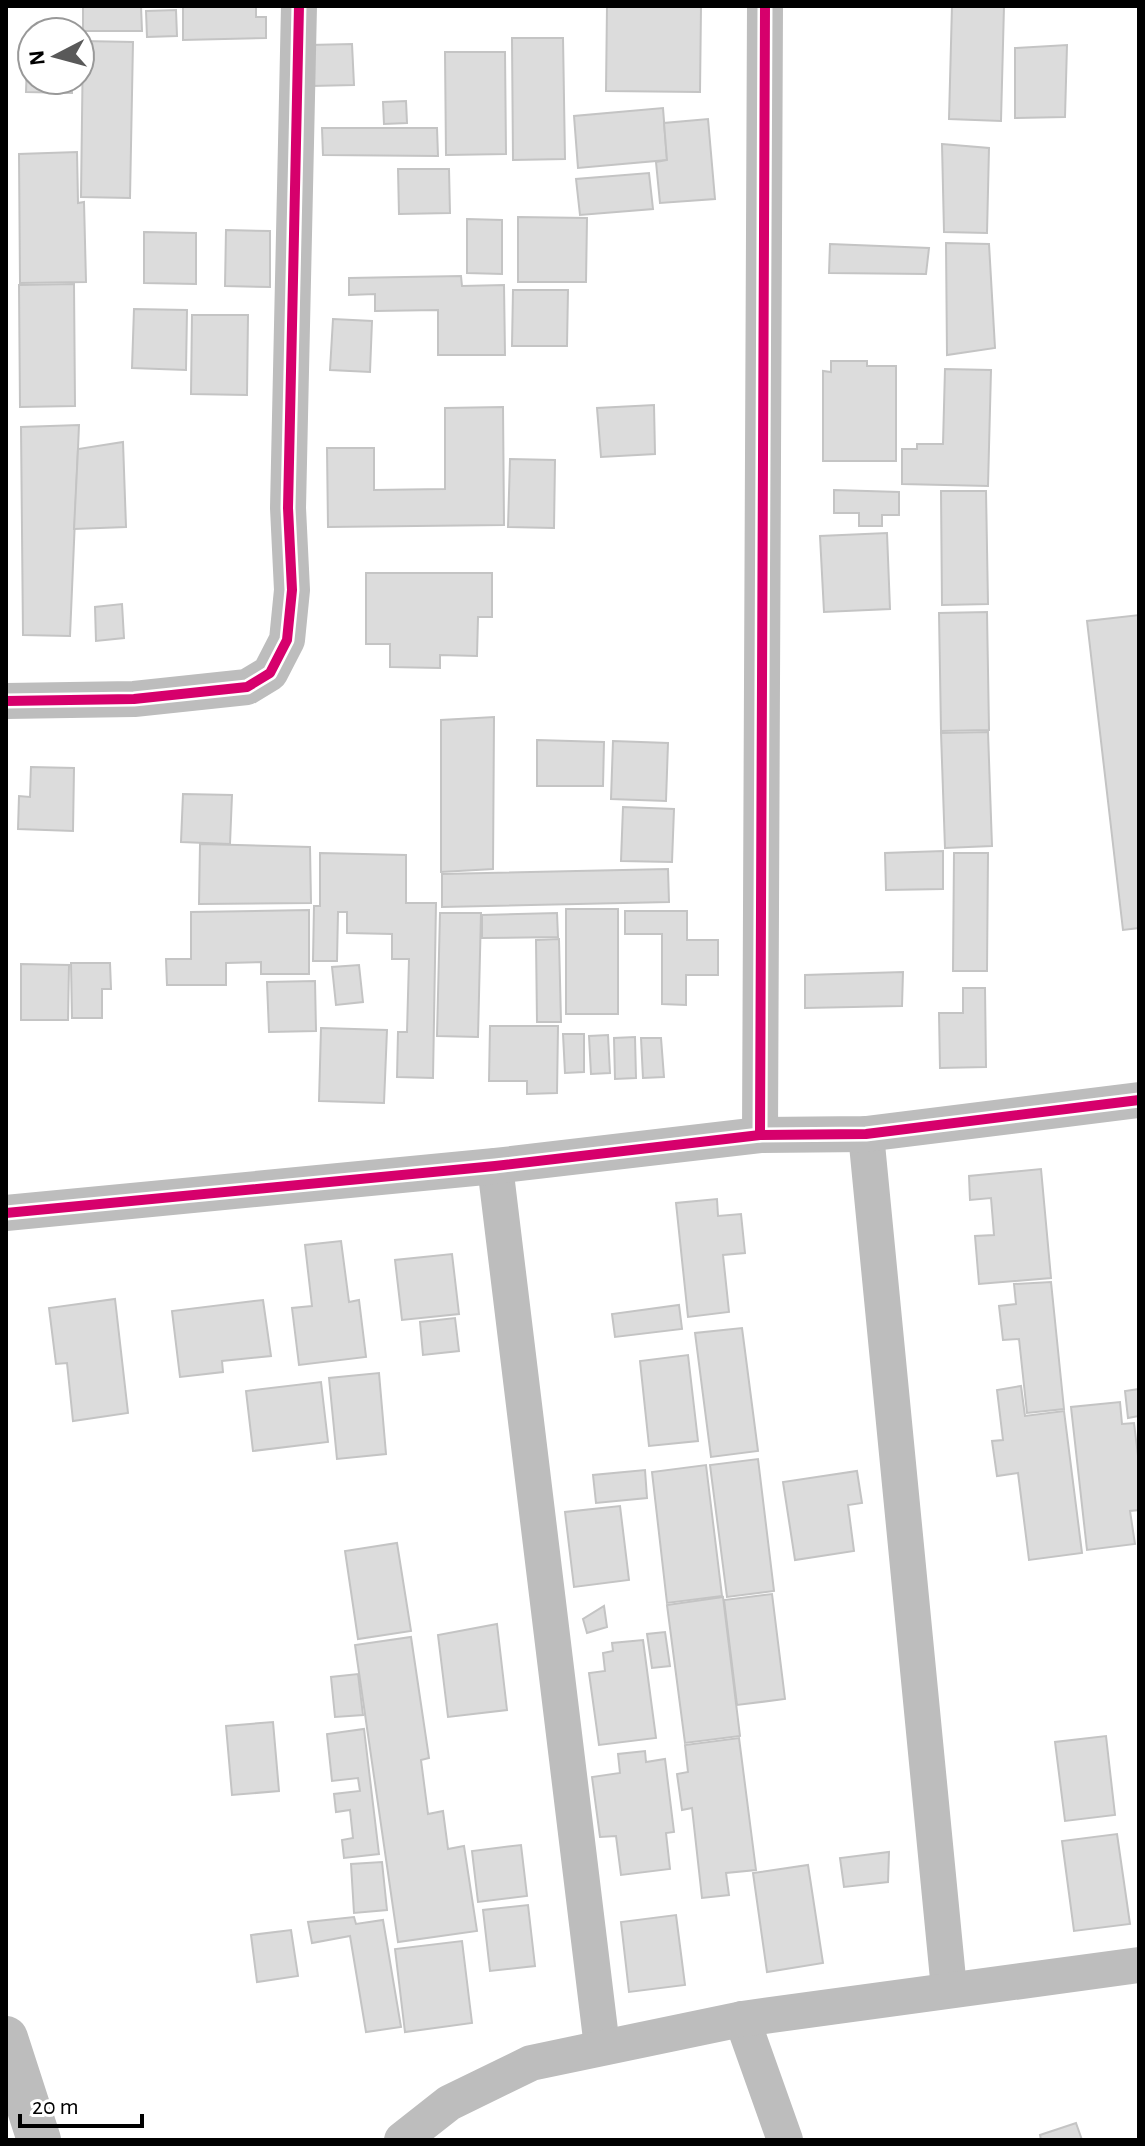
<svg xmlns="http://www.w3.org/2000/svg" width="1145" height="2146" font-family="'Alegreya Sans',sans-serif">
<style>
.building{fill:#dcdcdc;stroke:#c4c4c4;stroke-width:2}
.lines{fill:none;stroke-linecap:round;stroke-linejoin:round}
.minor{stroke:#bdbdbd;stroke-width:36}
.primary{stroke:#bdbdbd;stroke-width:44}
.cycleway-casing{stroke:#fff;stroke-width:15}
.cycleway{stroke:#d6006c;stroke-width:10}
</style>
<rect width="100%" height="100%" fill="#fff"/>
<!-- building -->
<g class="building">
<polygon points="83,6 141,6 142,31 83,31"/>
<polygon points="183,6 256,6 256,17 266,17 266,38 183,40"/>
<polygon points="607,6 701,6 700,92 606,91"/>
<polygon points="952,6 1004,6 1001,121 949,119"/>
<polygon points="176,10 177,36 147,37 146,11"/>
<polygon points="28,35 32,35 32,80 72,80 72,93 26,92"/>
<polygon points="512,38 563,38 565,159 513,160"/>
<polygon points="83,41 133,42 130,198 81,197"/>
<polygon points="352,44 354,85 311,86 309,45"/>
<polygon points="1067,45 1065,117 1015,118 1015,48"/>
<polygon points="445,52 505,52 506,154 446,155"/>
<polygon points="406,101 407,123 384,124 383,102"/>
<polygon points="663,108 667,160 578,168 574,116"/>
<polygon points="708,119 715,199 660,203 656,162 667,160 664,123"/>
<polygon points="322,128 437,128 438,156 323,155"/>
<polygon points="942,144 989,148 987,233 944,232"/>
<polygon points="77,152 78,203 84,202 86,282 20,283 19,154"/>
<polygon points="398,169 449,169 450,213 399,214"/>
<polygon points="649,173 653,209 580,215 576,179"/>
<polygon points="518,217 587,218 586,282 518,282"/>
<polygon points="467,219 502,220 502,274 467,273"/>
<polygon points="226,230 270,231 270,287 225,286"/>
<polygon points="144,232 196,233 196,284 144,283"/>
<polygon points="946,243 989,244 995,348 947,355"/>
<polygon points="830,244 929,248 926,274 829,273"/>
<polygon points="461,276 462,286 504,285 505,355 438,355 438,310 375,311 375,294 349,295 349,278"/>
<polygon points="74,284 75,406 20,407 19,285"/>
<polygon points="513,290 568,290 567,346 512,346"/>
<polygon points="134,309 187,310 186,370 132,368"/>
<polygon points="192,315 248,315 247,395 191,394"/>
<polygon points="333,319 372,321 370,372 330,370"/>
<polygon points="831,361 867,361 867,366 896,366 896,461 823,461 823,371 831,372"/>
<polygon points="945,369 991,370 988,486 902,484 902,449 917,449 917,444 943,444"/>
<polygon points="654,405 655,454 601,457 597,408"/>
<polygon points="503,407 504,525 328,527 327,448 374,448 374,490 445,489 445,408"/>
<polygon points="79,425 70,636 23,635 21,427"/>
<polygon points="123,442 126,527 74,529 78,449"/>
<polygon points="510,459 555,460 554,528 508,527"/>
<polygon points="834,490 899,492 899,515 882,515 882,526 859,526 859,513 834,513"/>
<polygon points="941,491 986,491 988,604 942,605"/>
<polygon points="887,533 890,609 824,612 820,536"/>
<polygon points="366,573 492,573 492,617 478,617 477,656 440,655 440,668 390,667 390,644 366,644"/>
<polygon points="122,604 124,638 96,641 95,607"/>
<polygon points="987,612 989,730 941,731 939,613"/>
<polygon points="1139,615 1139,928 1123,930 1087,621"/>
<polygon points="494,717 493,869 441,872 441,720"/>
<polygon points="988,732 992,846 945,848 941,733"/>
<polygon points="537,740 604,742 603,786 537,786"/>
<polygon points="613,741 668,743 666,801 611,799"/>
<polygon points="31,767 74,768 73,831 18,829 19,796 30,797"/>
<polygon points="183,794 232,795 230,844 181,842"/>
<polygon points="623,807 674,809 672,862 621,861"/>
<polygon points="200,844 310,847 311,903 199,904"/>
<polygon points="943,851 943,889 886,890 885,853"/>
<polygon points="320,853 406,855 406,903 436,903 433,1078 397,1077 398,1032 407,1032 409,959 392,959 392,934 347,933 347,912 338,912 337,961 313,961 314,906 320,906"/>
<polygon points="954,853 988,853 987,971 953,971"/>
<polygon points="668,869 669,902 442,907 442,874"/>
<rect x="566" y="909" width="52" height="105"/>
<polygon points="309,910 309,974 261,974 261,962 226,963 226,985 167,985 166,959 191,959 191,912"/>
<polygon points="625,911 687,911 687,940 718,940 718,975 686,975 686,1005 662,1004 662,934 625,934"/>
<polygon points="440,913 481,913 478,1037 437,1036"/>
<polygon points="557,913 558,937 482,938 482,915"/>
<polygon points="559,939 561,1022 537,1022 536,940"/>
<polygon points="71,963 110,963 111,989 102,989 102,1018 72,1018"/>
<polygon points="21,964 69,965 68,1020 21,1020"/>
<polygon points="359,965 363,1002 336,1005 332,967"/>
<polygon points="903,972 902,1006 805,1008 805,975"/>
<polygon points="315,981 316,1031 269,1032 267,982"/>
<polygon points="963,988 985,988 986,1067 940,1068 939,1013 963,1013"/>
<polygon points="490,1026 558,1026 557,1093 527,1094 527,1081 489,1081"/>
<polygon points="321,1028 387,1030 384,1103 319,1101"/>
<polygon points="563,1034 584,1034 584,1072 565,1073"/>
<polygon points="608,1035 610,1073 591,1074 589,1036"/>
<polygon points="635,1037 636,1078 615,1079 614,1038"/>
<polygon points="641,1038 661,1038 664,1077 643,1078"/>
<polygon points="1041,1169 1051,1278 979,1284 975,1236 994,1235 991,1198 970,1200 969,1176"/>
<polygon points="717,1199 718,1216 741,1214 745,1253 723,1255 729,1312 688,1317 676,1203"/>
<polygon points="341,1241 349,1302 359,1300 366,1357 299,1365 292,1308 312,1306 305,1245"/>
<polygon points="452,1254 459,1314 402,1320 395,1260"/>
<polygon points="1051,1282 1064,1409 1027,1413 1019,1339 1003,1340 999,1306 1016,1304 1014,1284"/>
<polygon points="115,1299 128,1413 73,1421 67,1363 56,1364 49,1308"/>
<polygon points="263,1300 271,1356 222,1361 223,1372 180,1377 172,1311"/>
<polygon points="679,1305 682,1329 615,1337 612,1314"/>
<polygon points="455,1318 459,1351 423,1355 420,1322"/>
<polygon points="742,1328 758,1451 711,1457 695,1333"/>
<polygon points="688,1355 698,1441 649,1446 640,1361"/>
<polygon points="379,1373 386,1454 337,1459 329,1378"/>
<polygon points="321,1382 328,1442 253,1451 246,1391"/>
<polygon points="1021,1386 1025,1416 1064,1411 1082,1553 1029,1560 1018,1473 997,1476 992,1441 1003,1440 997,1390"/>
<polygon points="1139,1389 1139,1416 1128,1418 1125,1391"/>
<polygon points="1120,1402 1122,1424 1134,1423 1139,1464 1139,1510 1130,1511 1135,1544 1087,1550 1071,1407"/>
<polygon points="758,1459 774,1591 727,1597 710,1465"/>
<polygon points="706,1465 722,1596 667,1603 652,1472"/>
<polygon points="645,1470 647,1498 596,1503 593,1475"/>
<polygon points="857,1471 862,1503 848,1505 854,1551 795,1560 783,1482"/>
<polygon points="620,1506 629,1580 574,1587 565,1512"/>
<polygon points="397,1543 411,1631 358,1639 345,1551"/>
<polygon points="772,1594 785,1699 737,1705 724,1600"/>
<polygon points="723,1597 740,1736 685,1743 667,1605"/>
<polygon points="604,1606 607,1627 587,1633 583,1619"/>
<polygon points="497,1624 507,1710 448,1717 438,1635"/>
<polygon points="665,1632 670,1666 652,1668 647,1634"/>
<polygon points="411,1637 429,1758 421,1760 428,1814 443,1811 448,1849 464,1846 477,1931 398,1942 355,1645"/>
<polygon points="643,1640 656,1738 599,1745 589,1673 605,1671 603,1653 613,1651 612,1643"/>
<polygon points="358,1674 363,1715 335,1717 331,1677"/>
<polygon points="273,1722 279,1791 232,1795 226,1726"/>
<polygon points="364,1729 379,1854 344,1858 342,1840 353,1838 350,1810 336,1812 334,1794 360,1791 358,1778 332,1781 327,1734"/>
<polygon points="1106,1736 1115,1815 1065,1821 1055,1742"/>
<polygon points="739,1738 756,1870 726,1873 729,1895 702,1898 692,1808 682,1810 677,1774 688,1772 685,1745"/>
<polygon points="645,1751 646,1762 665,1759 674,1832 666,1833 670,1869 621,1875 616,1836 600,1837 592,1777 620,1773 618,1754"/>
<polygon points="1117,1834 1130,1924 1074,1931 1062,1841"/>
<polygon points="521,1845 527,1896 478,1902 472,1851"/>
<polygon points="889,1852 888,1882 844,1887 840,1858"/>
<polygon points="382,1862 387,1910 354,1913 351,1864"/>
<polygon points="808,1865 823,1963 767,1972 753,1873"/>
<polygon points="528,1905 535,1966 490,1971 483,1910"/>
<polygon points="676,1915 685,1985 629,1992 621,1922"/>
<polygon points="354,1917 356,1924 383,1920 401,2027 366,2032 350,1936 312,1943 308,1922"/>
<polygon points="291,1930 298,1976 257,1982 251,1935"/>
<polygon points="462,1941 472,2023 405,2032 395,1949"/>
<polygon points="1076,2123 1082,2140 1041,2140 1040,2135"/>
</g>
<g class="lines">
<!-- minor -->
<g class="minor">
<polyline points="6,701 134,699 247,687 270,673 287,640 292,590 288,508 299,6"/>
<polyline points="866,1134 949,1989"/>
<polyline points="760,1135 765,6"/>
<polyline points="495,1166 602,2047"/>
<polyline points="6,1213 495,1166 760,1135 866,1134 1139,1100"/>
<polyline points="742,2019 785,2140"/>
<polyline points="402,2140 449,2103 531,2063 742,2019 1139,1965"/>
</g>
<!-- primary -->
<polyline class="primary" points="6,2038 39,2140"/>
<!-- cycleway casing -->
<g class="cycleway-casing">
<g id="cycleway">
<polyline points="6,701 134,699 247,687 270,673 287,640 292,590 288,508 299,6"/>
<polyline points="760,1135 765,6"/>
<polyline points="6,1213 495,1166 760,1135 866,1134 1139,1100"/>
</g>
</g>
<!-- cycleway -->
<use href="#cycleway" class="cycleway"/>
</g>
<!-- border -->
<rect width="1145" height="2146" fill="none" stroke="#000000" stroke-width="16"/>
<!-- north arrow -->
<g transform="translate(56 56) rotate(264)"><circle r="38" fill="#ffffff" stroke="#999999" stroke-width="2"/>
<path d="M0-6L14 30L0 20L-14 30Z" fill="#595959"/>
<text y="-12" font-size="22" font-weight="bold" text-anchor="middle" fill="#000000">N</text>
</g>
<!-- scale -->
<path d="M20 2114v12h122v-12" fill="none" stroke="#000000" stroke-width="4"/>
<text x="32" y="2114" font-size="24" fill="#000000" stroke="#ffffff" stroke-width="6" paint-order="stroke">20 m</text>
</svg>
